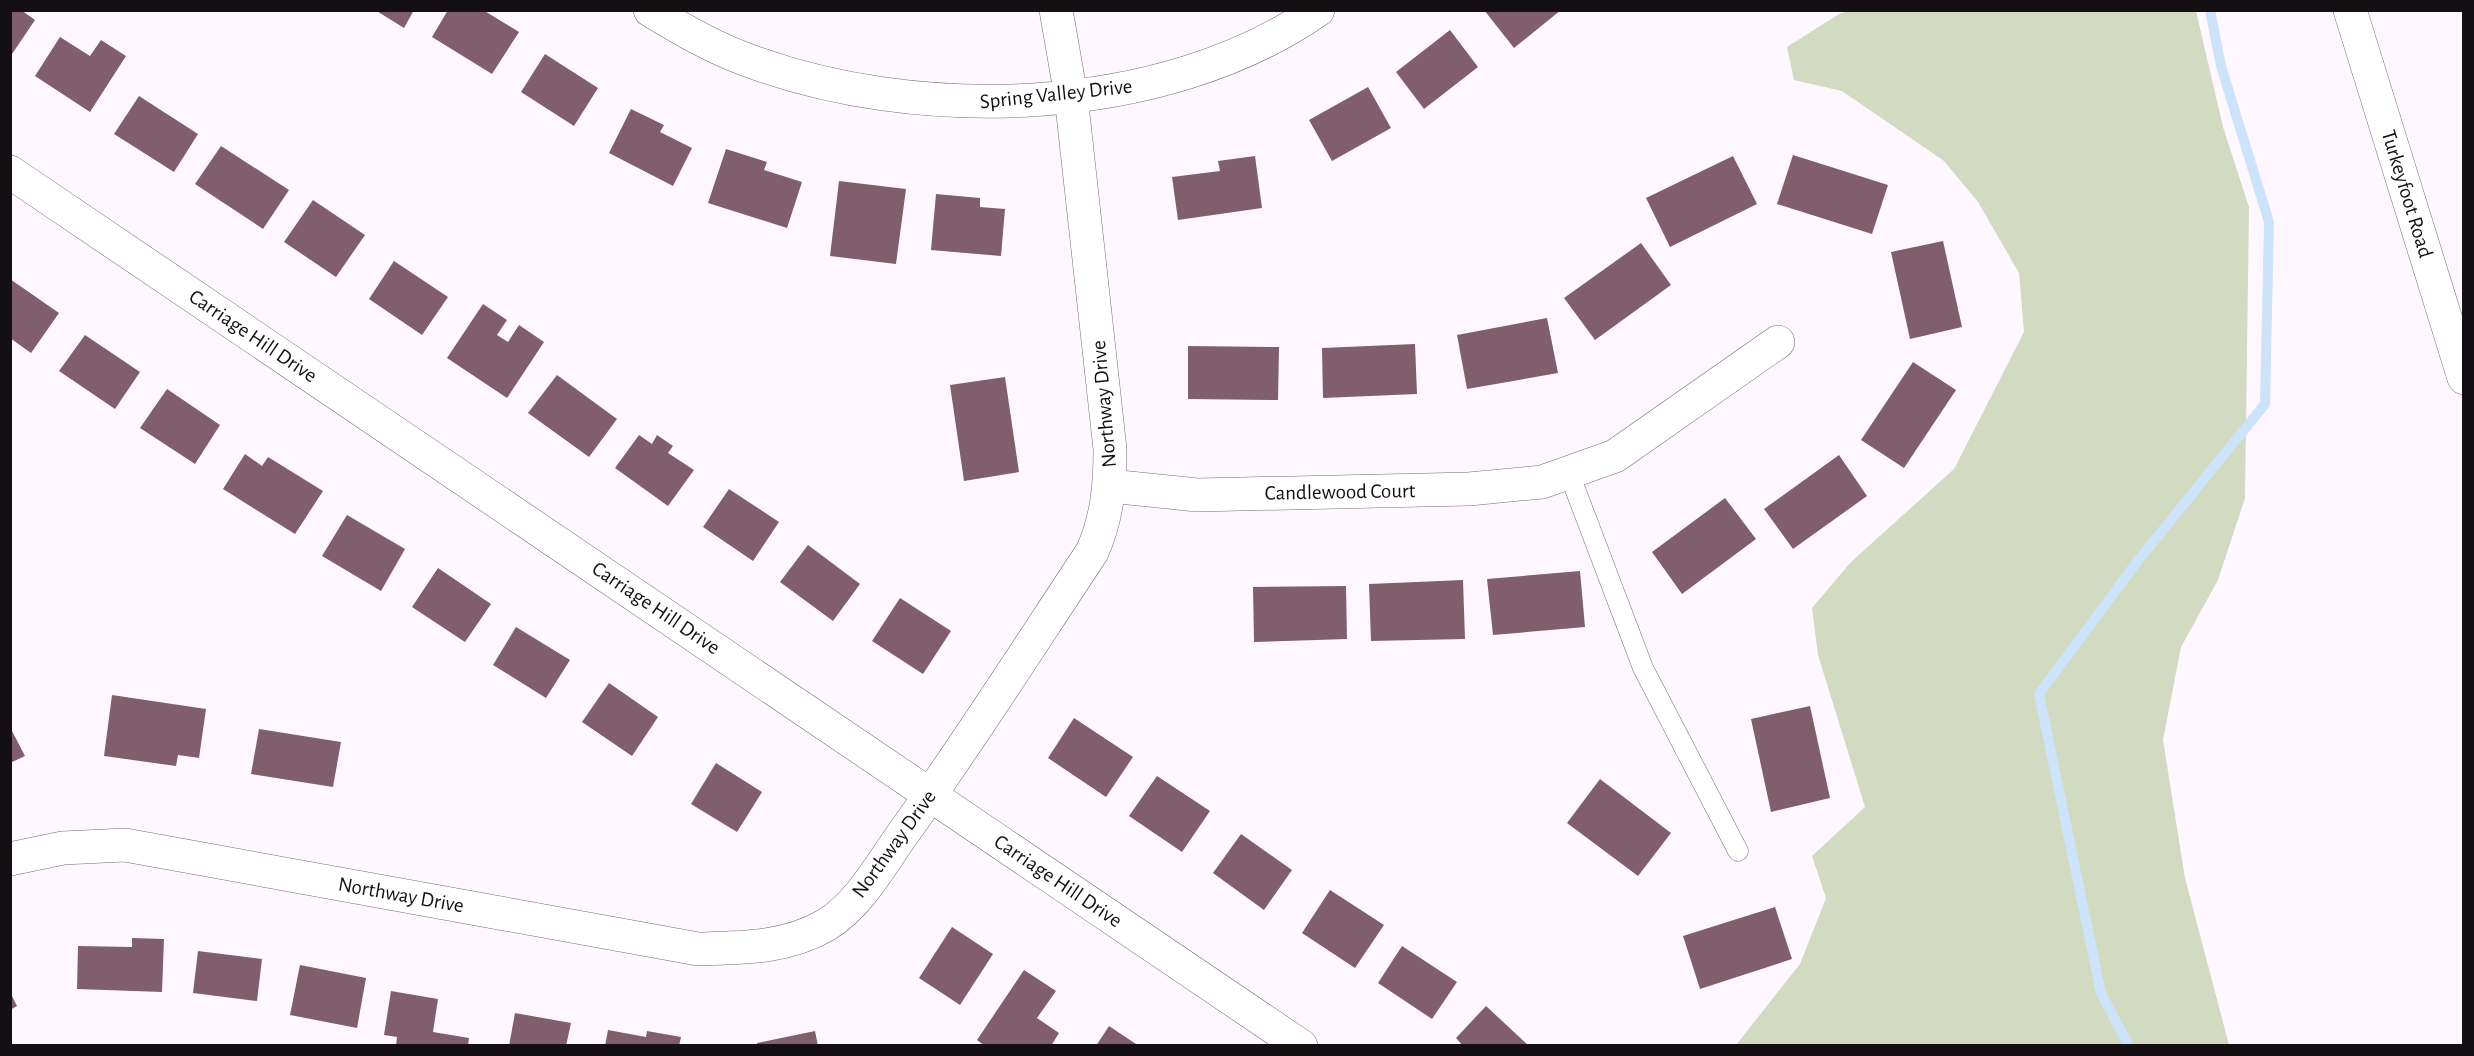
<svg xmlns="http://www.w3.org/2000/svg" width="2474" height="1056" font-family="'Alegreya Sans',sans-serif">
<style>
.green{fill:#d3dac2}
.lines{fill:none;stroke-linecap:round;stroke-linejoin:round}
.stream{stroke:#cce3f9;stroke-width:10}
.building{fill:#815e6b}
.lane-casing{stroke:#766b76;stroke-width:21}
.street-casing{stroke:#766b76;stroke-width:34}
.secondary-casing{stroke:#766b76;stroke-width:34}
.lane{stroke:#fff;stroke-width:20}
.street{stroke:#fff;stroke-width:33}
.secondary{stroke:#fff;stroke-width:33}
.labels{text-anchor:middle;dominant-baseline:central;stroke-width:4.5;stroke-linejoin:round;paint-order:stroke}
.street-label{font-size:21px;fill:#130f13;stroke:#fff}
</style>
<rect width="100%" height="100%" fill="#fff7ff"/>
<!-- green -->
<polygon class="green" points="1852,10 2196,11 2223,127 2249,207 2245,498 2218,580 2181,647 2163,740 2185,878 2229,1045 1736,1045 1800,964 1826,898 1812,856 1865,807 1818,655 1812,608 1851,562 1954,469 2024,332 2019,273 1978,202 1944,161 1842,91 1794,80 1787,47 1839,14"/>
<g class="lines">
<!-- stream -->
<polyline class="stream" points="2129,1046 2101,993 2039,694 2136,563 2265,404 2269,222 2221,66 2210,10"/>
</g>
<!-- building -->
<g class="building">
<polygon points="10,10 21,10 35,20 10,57"/>
<polygon points="375,10 414,10 404,28"/>
<polygon points="448,10 483,10 519,32 492,74 432,37"/>
<polygon points="1484,10 1561,10 1514,48"/>
<polygon points="1450,30 1478,67 1424,109 1396,72"/>
<polygon points="60,37 90,56 101,40 126,56 90,112 35,76"/>
<polygon points="545,54 598,88 574,126 521,92"/>
<polygon points="1368,87 1391,128 1332,161 1309,120"/>
<polygon points="139,96 198,134 174,172 114,134"/>
<polygon points="631,109 664,125 660,132 692,148 673,186 609,153"/>
<polygon points="221,146 289,190 263,229 195,184"/>
<polygon points="726,149 767,162 764,170 802,182 787,228 708,203"/>
<polygon points="1793,155 1888,185 1872,234 1777,204"/>
<polygon points="1255,156 1262,208 1178,220 1172,177 1220,171 1218,161"/>
<polygon points="1733,156 1757,204 1670,247 1646,198"/>
<polygon points="839,181 906,189 896,264 830,256"/>
<polygon points="936,194 980,198 980,207 1005,209 1001,256 931,250"/>
<polygon points="313,200 365,235 336,277 284,242"/>
<polygon points="1943,241 1962,327 1910,339 1891,252"/>
<polygon points="1641,243 1671,285 1595,340 1564,298"/>
<polygon points="394,261 448,297 422,335 369,299"/>
<polygon points="10,279 59,313 31,353 10,338"/>
<polygon points="483,304 507,320 497,335 508,342 519,325 544,342 507,398 447,358"/>
<polygon points="1547,318 1558,373 1467,389 1457,335"/>
<polygon points="85,335 140,372 115,409 59,371"/>
<polygon points="1415,344 1417,394 1323,398 1322,348"/>
<polygon points="1188,346 1279,347 1278,400 1188,399"/>
<polygon points="1913,362 1956,390 1904,468 1861,440"/>
<polygon points="557,375 617,419 589,457 528,413"/>
<polygon points="1005,377 1019,472 964,481 950,385"/>
<polygon points="167,389 220,425 195,464 140,428"/>
<polygon points="639,435 652,444 657,435 673,446 668,453 694,470 668,506 615,468"/>
<polygon points="245,454 262,466 268,457 323,491 295,534 223,489"/>
<polygon points="1839,455 1867,496 1793,549 1764,509"/>
<polygon points="729,489 779,522 753,561 703,527"/>
<polygon points="1725,498 1756,539 1682,594 1652,552"/>
<polygon points="347,515 405,549 381,591 322,556"/>
<polygon points="808,545 860,584 833,621 780,582"/>
<polygon points="438,568 491,604 465,642 412,607"/>
<polygon points="1580,571 1585,627 1493,635 1487,579"/>
<polygon points="1463,580 1465,639 1371,641 1369,584"/>
<polygon points="1346,586 1347,639 1254,642 1253,587"/>
<polygon points="900,598 951,631 923,674 872,641"/>
<polygon points="516,627 570,660 546,698 493,665"/>
<polygon points="609,683 658,717 632,756 582,722"/>
<polygon points="112,695 206,709 199,758 178,755 176,766 104,756"/>
<polygon points="1810,706 1830,798 1771,812 1751,719"/>
<polygon points="1074,718 1133,757 1106,797 1048,758"/>
<polygon points="10,727 25,756 10,763"/>
<polygon points="259,729 341,742 333,787 251,774"/>
<polygon points="716,763 762,792 737,832 691,804"/>
<polygon points="1157,776 1210,811 1182,852 1129,816"/>
<polygon points="1600,779 1671,833 1638,876 1567,823"/>
<polygon points="1241,834 1292,870 1264,910 1213,873"/>
<polygon points="1330,890 1384,925 1355,968 1302,933"/>
<polygon points="1775,907 1792,959 1700,989 1683,936"/>
<polygon points="952,927 993,954 960,1005 919,978"/>
<polygon points="132,938 164,939 162,992 77,989 78,946 132,947"/>
<polygon points="1402,946 1457,982 1432,1019 1378,983"/>
<polygon points="198,951 262,959 257,1001 193,993"/>
<polygon points="300,965 366,978 357,1028 290,1015"/>
<polygon points="1024,970 1056,991 1037,1018 1059,1033 1051,1046 985,1046 977,1040"/>
<polygon points="391,991 438,999 433,1032 469,1038 468,1046 396,1046 397,1037 384,1035"/>
<polygon points="10,992 17,1006 10,1010"/>
<polygon points="1486,1006 1529,1046 1463,1046 1456,1038"/>
<polygon points="515,1013 571,1023 566,1046 509,1046"/>
<polygon points="1109,1026 1139,1046 1096,1046"/>
<polygon points="608,1030 646,1037 647,1031 681,1037 679,1046 605,1046"/>
<polygon points="815,1031 818,1046 757,1046 757,1043"/>
</g>
<g class="lines">
<!-- lane casing -->
<g class="lane-casing">
<polyline id="lane" points="1569,473 1643,668 1738,851"/>
</g>
<!-- street casing -->
<g class="street-casing">
<g id="street">
<path d="M650,10C679,28 710,46 742,58C915,125 1163,118 1318,10"/>
<polyline points="10,172 1301,1046"/>
<polyline points="1110,486 1197,495 1469,489 1542,482 1615,456 1778,342"/>
<path d="M10,859L63,848L125,845L698,949C742,948 787,948 826,925C859,905 880,866 902,835C968,743 1029,647 1092,552C1107,519 1110,486 1110,449L1071,96L1056,10"/>
</g>
</g>
<!-- secondary casing -->
<g class="secondary-casing">
<polyline id="secondary" points="2350,10 2464,378"/>
</g>
<!-- lane -->
<use href="#lane" class="lane"/>
<!-- street -->
<use href="#street" class="street"/>
<!-- secondary -->
<use href="#secondary" class="secondary"/>
</g>
<g class="labels">
<!-- street labels -->
<g class="street-label">
<text transform="translate(1056 94) rotate(-6)">Spring Valley Drive</text>
<text transform="translate(2407 194) rotate(73)">Turkeyfoot Road</text>
<text transform="translate(253 336) rotate(34)">Carriage Hill Drive</text>
<text transform="translate(1104 404) rotate(-95)">Northway Drive</text>
<text transform="translate(1340 492) rotate(-1)">Candlewood Court</text>
<text transform="translate(656 608) rotate(34)">Carriage Hill Drive</text>
<text transform="translate(894 844) rotate(-54)">Northway Drive</text>
<text transform="translate(1058 881) rotate(34)">Carriage Hill Drive</text>
<text transform="translate(401 895) rotate(10)">Northway Drive</text>
</g>
</g>
<!-- border -->
<rect width="2474" height="1056" fill="none" stroke="#130f13" stroke-width="24"/>
</svg>
